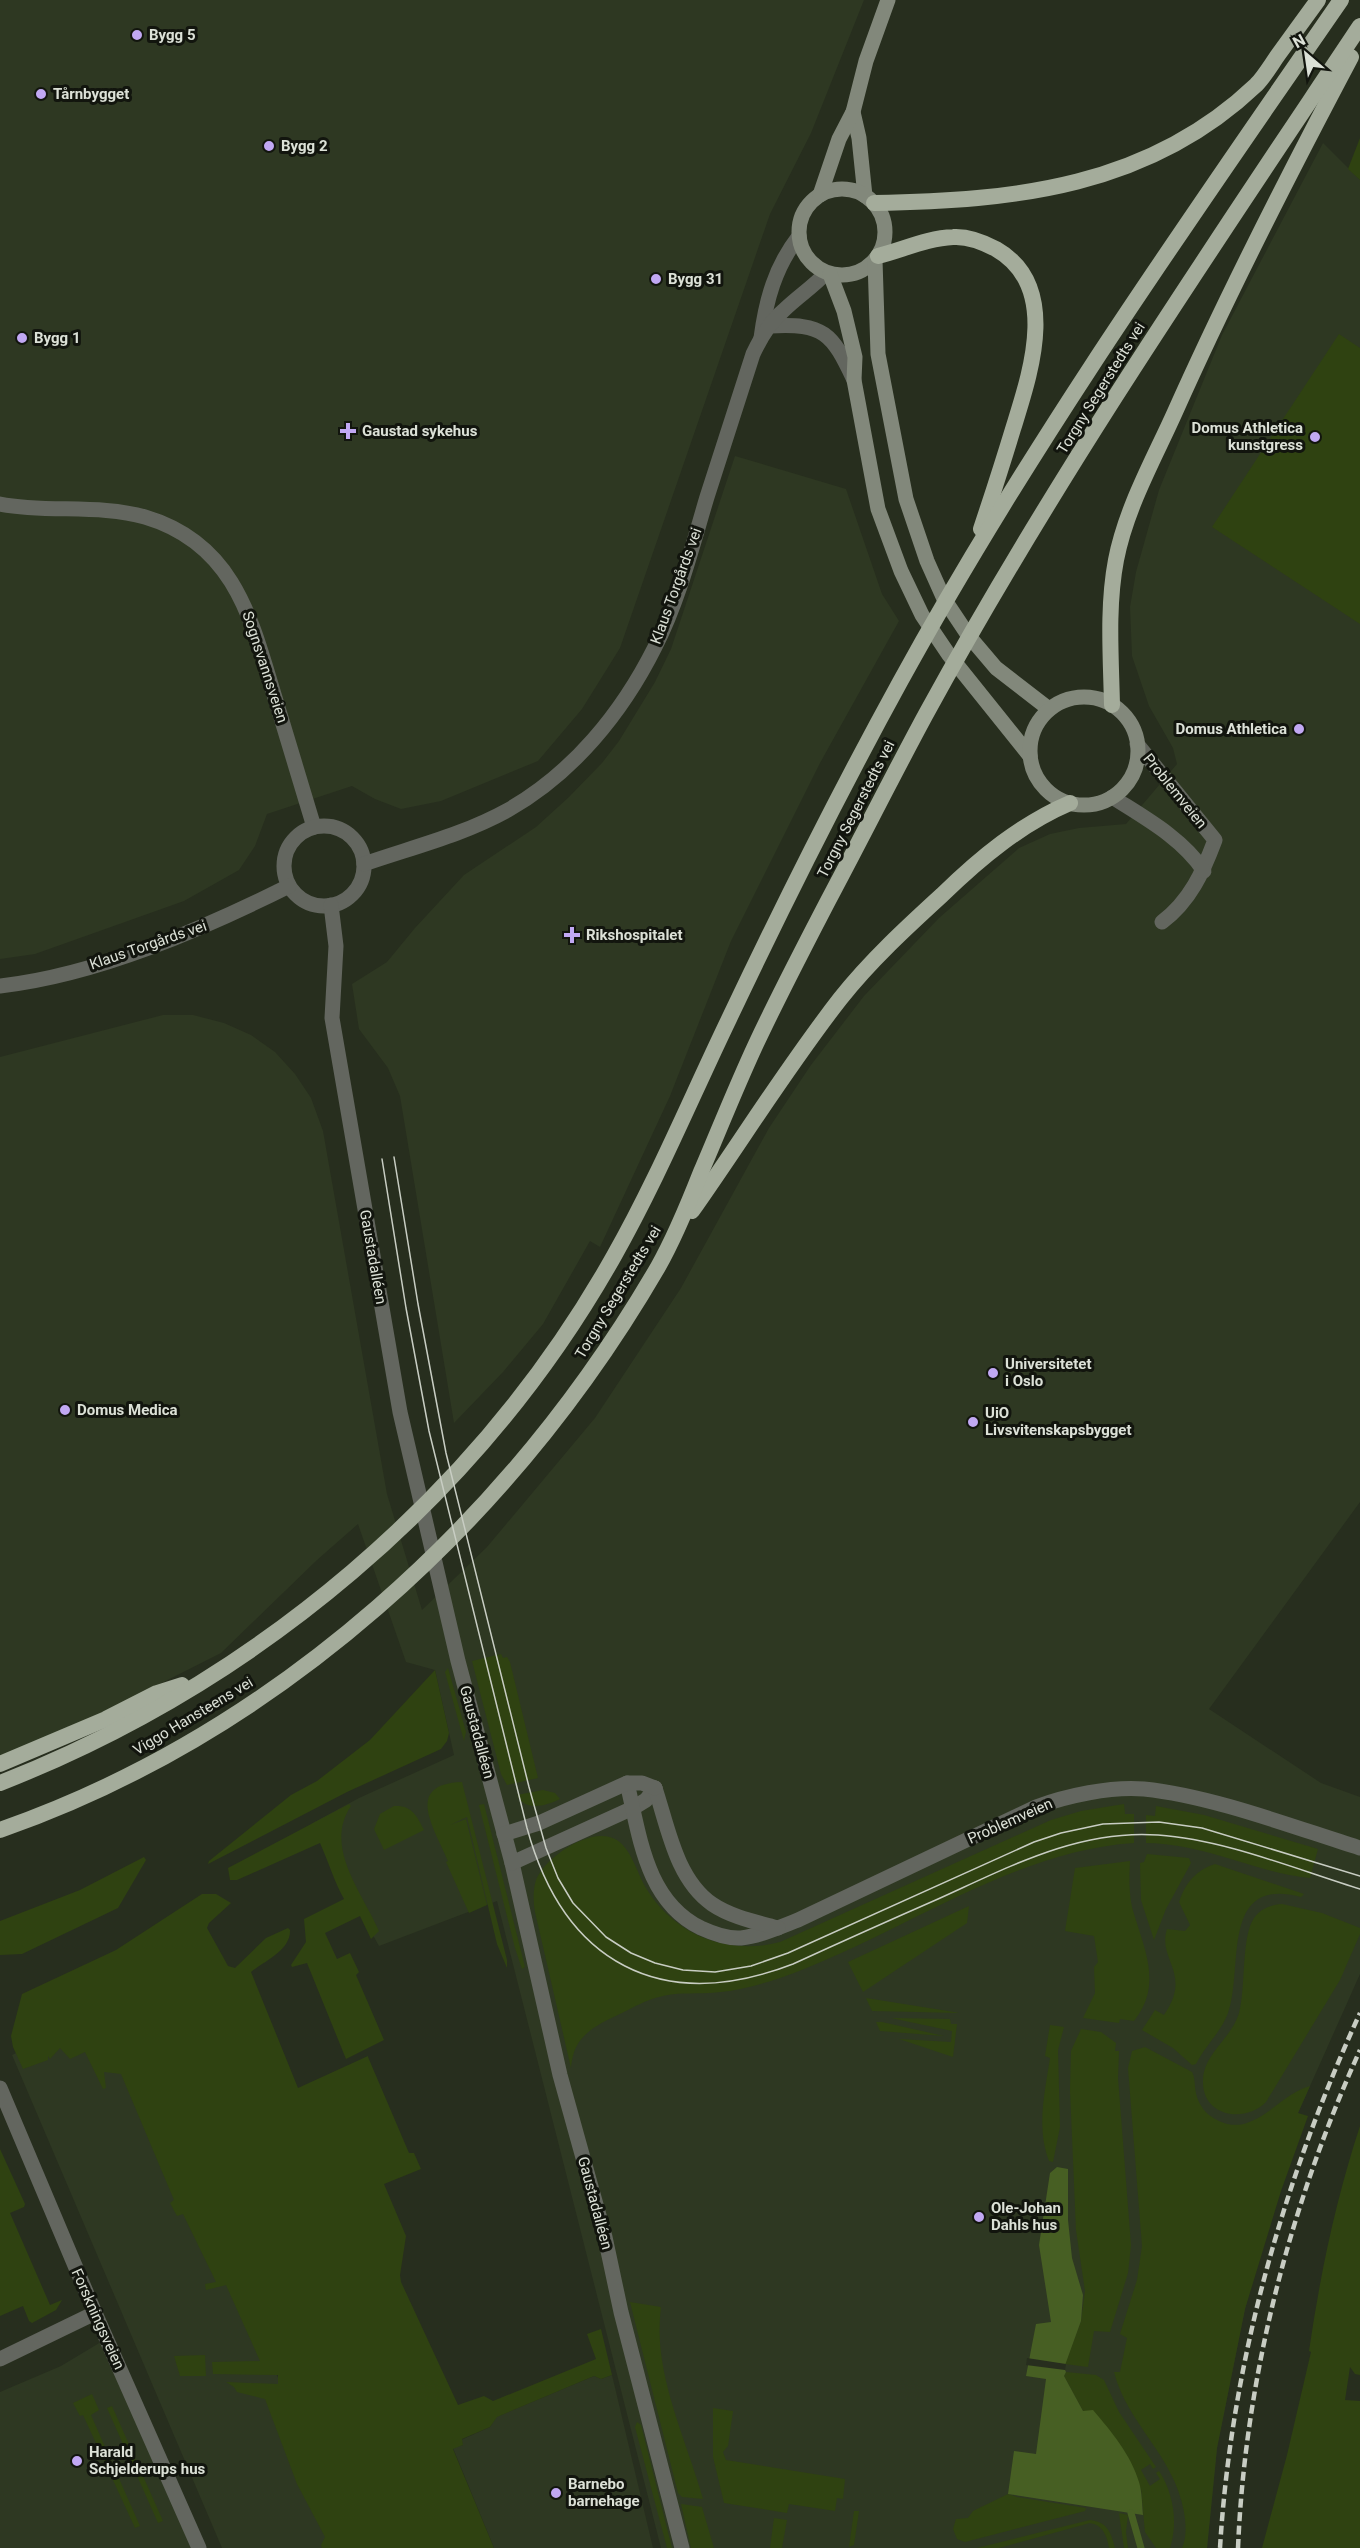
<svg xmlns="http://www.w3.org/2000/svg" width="1360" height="2548" font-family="Roboto,sans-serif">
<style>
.built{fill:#2e3822}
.green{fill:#2f4211}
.water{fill:#475f23}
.pier{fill:#272e1e}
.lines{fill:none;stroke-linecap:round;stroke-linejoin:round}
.stream{stroke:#475f23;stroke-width:7}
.minor{stroke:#63665f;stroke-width:15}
.tertiary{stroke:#63665f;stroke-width:15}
.secondary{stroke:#82887b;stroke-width:15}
.trunk{stroke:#a4ac9b;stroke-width:16}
.tram{stroke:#c8cdc3;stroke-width:1.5}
.rail{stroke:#c8cdc3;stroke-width:4.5;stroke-dasharray:9 4.5;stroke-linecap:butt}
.poi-dot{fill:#c1a8f3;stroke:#12150e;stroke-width:2}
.labels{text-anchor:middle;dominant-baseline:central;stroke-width:6;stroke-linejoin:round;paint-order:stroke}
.poi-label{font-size:15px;font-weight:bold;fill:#dce1d7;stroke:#12150e;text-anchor:start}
.street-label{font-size:15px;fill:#dce1d7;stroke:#12150e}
</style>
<rect width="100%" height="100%" fill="#272e1e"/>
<!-- built -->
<g class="built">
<polygon points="0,0 864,0 811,133 770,214 620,648 582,709 538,761 441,801 401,809 375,799 352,786 267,814 255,846 239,870 184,901 35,954 0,959"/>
<polygon points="1323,143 1360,180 1360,1502 1209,1709 1321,1783 1360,1797 1360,1974 1298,2113 1245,2309 1217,2448 1207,2548 661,2548 497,1901 379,1946 311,1824 359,1798 454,1755 435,1670 406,1662 358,1524 317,1560 221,1653 106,1711 0,1757 0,1057 163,1015 193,1015 224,1023 251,1035 275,1052 295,1074 311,1098 323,1131 387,1494 422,1610 487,1547 595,1418 681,1288 769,1128 811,1065 864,996 939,918 1019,848 1050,834 1079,828 1126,824 1177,764 1173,748 1149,706 1132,656 1130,607 1136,572 1159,490 1222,335"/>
<polygon points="735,456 846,489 882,594 899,621 820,763 731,941 670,1096 600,1247 590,1241 543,1324 503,1372 454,1423 400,1096 388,1068 359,1029 352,984 387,962 415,928 464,875 536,827 569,797 602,763 619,741 655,682 671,649"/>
<polygon points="59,2033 139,2062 353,2548 222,2548 12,2055"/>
<polygon points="106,2339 199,2548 0,2548 0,2392 61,2366"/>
<polygon points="612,2375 653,2548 494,2548 453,2448 463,2445 461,2440 490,2427 496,2417 594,2376 601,2379"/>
</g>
<!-- green -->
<g class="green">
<polygon points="1360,138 1360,180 1348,169"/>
<polygon points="1339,334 1360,348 1360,624 1212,527"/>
<polygon points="501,1654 503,1658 507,1657 510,1662 538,1778 507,1785 501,1774 472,1661"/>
<polygon points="448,1668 466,1732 464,1741 445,1672"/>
<polygon points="435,1670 449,1733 447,1741 441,1749 347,1792 208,1864 209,1861 291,1795 317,1781 370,1740"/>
<path d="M462,1782L507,1960V1968L497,1944L467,1817L450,1825L466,1819L487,1905L469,1913L446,1862L448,1861C435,1829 403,1784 462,1782Z"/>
<path d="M543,1790L555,1793L560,1799C546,1806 525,1812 517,1795Z"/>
<path d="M349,1804L351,1806C323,1847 363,1893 379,1931L371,1939L360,1916L325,1933L337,1959L350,1953L359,1972L356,1975L384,2040L346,2059L307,1963L292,1967L291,1965L306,1942L304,1919L344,1899C334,1881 329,1863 320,1843L237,1880H230L228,1868Z"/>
<polygon points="484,1804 525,1967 522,1969 515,1948 479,1805"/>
<path d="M1124,1804L1125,1814H1134V1843C1009,1851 896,1938 780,1978C756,1986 733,1992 709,1993C692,1994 675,1992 659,1997C646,2000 634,2007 622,2013C594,2026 573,2036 571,2068L535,1912C533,1901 533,1890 536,1880C545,1857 591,1826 615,1839C631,1847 637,1873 646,1888C674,1935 728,1956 780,1942L1051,1820L1081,1811Z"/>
<path d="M394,1806C412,1805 417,1816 424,1830L384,1850L374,1829L380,1814Z"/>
<path d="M1156,1806L1204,1815L1318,1849L1310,1878C1253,1872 1207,1844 1146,1843V1815L1155,1816Z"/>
<polygon points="1147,1854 1189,1858 1191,1863 1166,1909 1154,1940 1141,1900 1140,1863 1144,1862"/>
<polygon points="144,1857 146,1860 118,1908 22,1954 0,1955 0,1921 80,1890"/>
<path d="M1130,1861C1129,1877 1129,1892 1132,1907C1143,1947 1164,1984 1134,2021L1120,2019L1119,2023L1083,2018L1095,1993L1094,1967L1098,1962L1094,1936L1065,1931L1075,1868Z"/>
<path d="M1215,1864L1304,1894L1301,1897C1219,1875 1244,1969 1228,2013C1221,2032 1205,2046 1196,2064L1192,2065L1173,2048L1142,2030L1155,2010L1164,2015C1193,1973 1157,1960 1167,1929L1185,1931L1190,1925L1179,1902C1185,1883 1196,1870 1215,1864Z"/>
<path d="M202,1894H216L231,1903L209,1923L207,1928L228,1966L235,1968L266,1938L288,1928L290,1930C291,1950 265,1961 251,1972L298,2088L368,2056V2057L409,2153H414L421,2169L384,2184L406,2236L400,2275L401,2282L458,2405L484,2396L493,2401L596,2359L587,2334L601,2329L612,2375L601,2379L594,2376L497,2417L490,2427L462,2439L463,2445L453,2449L494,2548H322L321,2545L325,2537L297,2484L265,2399L237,2392L234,2387L226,2382L278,2384V2375L213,2374L212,2362L260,2361L226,2285L206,2290L205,2284L216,2282L183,2214L177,2216L170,2203L174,2200L121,2074L104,2072L106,2088L103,2089L85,2052L70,2059L60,2048L50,2059L48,2056V2060L23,2069L13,2047L11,2036L22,1994L116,1950Z"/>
<path d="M1282,1904L1322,1913L1360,1928V1934L1340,1980L1266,2102C1244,2124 1202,2116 1203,2081C1203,2054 1232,2038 1239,2013C1246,1988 1241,1937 1254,1918C1261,1908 1271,1905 1282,1904Z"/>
<polygon points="969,1906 967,1923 863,1992 848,1962"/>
<polygon points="866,1998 954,2012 959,2013 872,2011"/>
<polygon points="891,2018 950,2019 951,2024 957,2024 953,2057 899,2039 951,2042 952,2031"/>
<polygon points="876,2022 882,2022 944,2036 880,2031"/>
<path d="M1050,2025L1064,2027L1058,2050L1060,2127L1053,2162L1049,2161C1036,2127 1045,2092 1050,2058L1045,2056Z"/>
<polygon points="1081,2029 1101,2032 1116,2043 1115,2051 1119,2051 1118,2078 1131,2245 1128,2273 1110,2332 1094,2331 1088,2367 1065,2364 1081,2321 1085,2291 1076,2230 1070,2090 1071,2051"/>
<path d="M1145,2047L1192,2072C1197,2081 1192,2092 1202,2107C1205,2113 1213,2118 1219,2121C1254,2138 1279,2094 1310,2086L1298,2113L1308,2116L1281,2191L1245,2309L1217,2448L1207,2548H1182C1187,2536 1186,2524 1184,2512C1174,2455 1127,2424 1114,2372H1120L1127,2338L1120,2334L1137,2280L1142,2246L1128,2068L1132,2051Z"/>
<path d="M1360,2126V2375L1355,2374L1350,2367L1345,2400L1360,2401V2548H1262L1287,2455L1311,2352L1309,2351C1320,2275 1336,2199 1360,2126Z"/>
<polygon points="0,2149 25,2204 24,2207 10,2213 50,2305 62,2300 56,2310 32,2323 29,2321 23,2306 0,2316"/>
<path d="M630,2302L661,2307C652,2372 686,2438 703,2499L682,2497L678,2493Z"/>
<polygon points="205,2355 206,2376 180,2376 174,2356"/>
<path d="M1066,2372L1096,2375L1104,2380L1119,2412L1156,2467L1153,2469L1150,2464L1141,2470L1150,2486L1160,2479L1156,2473L1159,2471C1174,2494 1178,2523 1170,2548H1156L1145,2532L1141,2489L1083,2411L1064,2376Z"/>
<polygon points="92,2394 99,2410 91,2415 140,2526 135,2528 83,2415 80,2416 73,2403"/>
<polygon points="112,2406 163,2521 158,2523 107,2408"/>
<polygon points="713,2408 733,2411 728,2446 723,2452 726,2460 845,2479 843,2499 837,2498 835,2511 789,2504 787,2513 724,2503 713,2457"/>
<polygon points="637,2422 641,2425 672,2548 667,2548 635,2427"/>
<polygon points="1008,2494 1017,2497 1086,2508 1085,2511 965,2542 957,2539 953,2529 956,2519 968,2518 973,2511"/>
<polygon points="681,2504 702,2507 714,2548 691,2548"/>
<polygon points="854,2511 859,2511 854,2545 849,2547"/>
<polygon points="1119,2513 1128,2515 1126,2532 1128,2548 1124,2548"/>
<polygon points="774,2518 787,2520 782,2548 770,2548"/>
<path d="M1090,2520C1108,2522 1111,2533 1115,2548H1109C1107,2536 1103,2525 1090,2523L999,2548H977Z"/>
</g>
<!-- water -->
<path class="water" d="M1057,2167L1068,2169V2220L1072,2258L1083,2295L1081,2321L1064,2368L1066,2372L1064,2376L1083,2411L1093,2410C1111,2431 1131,2455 1139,2482C1142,2492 1142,2504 1143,2515L1008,2494L1014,2451L1036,2454L1046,2379L1026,2376L1036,2324L1051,2322L1039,2245L1050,2173Z"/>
<!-- pier -->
<polygon class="pier" points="1027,2358 1066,2364 1065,2370 1026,2365"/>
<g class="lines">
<!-- stream -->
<polyline class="stream" points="1131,2513 1141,2548"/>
<!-- minor -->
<g class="minor">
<path d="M0,504C47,513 100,504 145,517C236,544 252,622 276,701C289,743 301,785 314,827"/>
<polyline points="512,1863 560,2075 605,2237 621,2312 682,2548"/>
<polyline points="0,2088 95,2313 199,2548"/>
<polyline points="0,2359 95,2313"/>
</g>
<!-- tertiary -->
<g class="tertiary">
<path d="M770,326C824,323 832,333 854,380"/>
<path d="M761,338C766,300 775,267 799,236"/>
<path d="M1137,744L1215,840C1203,872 1190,901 1162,922"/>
<path d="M1112,797C1145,818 1182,838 1204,871"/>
<circle cx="324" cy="866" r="40"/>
<path d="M364,864C413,847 463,835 508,810C573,773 622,713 655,647C679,600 692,547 707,497C722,449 738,402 753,354C760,339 770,322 783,311C797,297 813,287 826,273"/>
<polyline points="331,905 336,946 332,1018 400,1412 458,1661 512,1863 633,1808 646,1800 655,1788"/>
<path d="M0,986C97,975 203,929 289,886"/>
<path d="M627,1783C640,1837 646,1901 701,1928C714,1934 727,1939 741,1938C760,1936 780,1927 798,1920L1036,1807C1066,1796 1111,1786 1144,1789C1212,1796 1293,1827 1360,1848"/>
<path d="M655,1788C668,1827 676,1879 712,1904C731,1917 756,1922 778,1928"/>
<polyline points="504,1834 539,1823 627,1783 642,1783 655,1788"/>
</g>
<!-- secondary -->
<g class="secondary">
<polyline points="853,112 859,138 865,196"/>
<circle cx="842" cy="232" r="43"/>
<polyline points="820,195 839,139 853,112 866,61 888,0"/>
<polyline points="875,260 878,354 906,499 927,561 944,599 968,635 996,668 1049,709"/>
<polyline points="830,274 844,311 855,357 854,380 878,509 901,571 922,615 949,655 1030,756"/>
<circle cx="1084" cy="751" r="54"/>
</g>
<!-- trunk -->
<g class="trunk">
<path d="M874,203C1014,201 1149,187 1256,85C1264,77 1271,65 1278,55C1291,37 1305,18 1318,0"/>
<path d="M878,256C902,250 928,238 953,237C969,236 983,242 996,249C1061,286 1030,374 1013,429C1003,462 992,496 981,529"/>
<path d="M1112,705C1111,657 1107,607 1116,560C1126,508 1154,459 1175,412C1229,291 1289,174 1351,57"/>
<path d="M692,1211C742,1140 787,1067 840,999C870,961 907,927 942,895C980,858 1021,824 1070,803"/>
<polyline points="0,1764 106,1719 157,1693 182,1685"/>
<path d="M0,1783C255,1683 479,1496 614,1256C657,1180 691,1098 729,1019C783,905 839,793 900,682C1030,445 1187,223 1341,0"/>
<path d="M0,1830C277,1733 511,1520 658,1267C675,1237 688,1205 701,1172C719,1130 736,1087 756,1044C779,995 804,947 829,899C862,837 893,775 926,714C1056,476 1210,251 1360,26"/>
</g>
<!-- tram -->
<g class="tram">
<polyline points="394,1157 418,1304 446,1453 529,1787 546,1848 558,1878 573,1903 606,1937 631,1953 655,1963 683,1970 715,1972 751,1966 788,1953 1034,1842 1061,1833 1103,1824 1159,1822 1202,1828 1360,1876"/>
<path d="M382,1159L406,1308L429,1431L527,1828C564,1963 661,2015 793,1964C841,1942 890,1920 938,1899C1009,1867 1079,1829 1158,1835C1223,1839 1298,1870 1360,1889"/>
</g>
<!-- rail -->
<g class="rail">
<path d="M1220,2548C1231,2364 1283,2181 1360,2013"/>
<path d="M1238,2548C1245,2378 1290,2205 1360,2050"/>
</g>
</g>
<!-- markers -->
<g class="poi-dot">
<circle cx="137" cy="35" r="6"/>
<circle cx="41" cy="94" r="6"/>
<circle cx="269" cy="146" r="6"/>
<circle cx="656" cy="279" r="6"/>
<circle cx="22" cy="338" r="6"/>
<path d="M345 422h6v6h6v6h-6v6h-6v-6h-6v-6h6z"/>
<circle cx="1315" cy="437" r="6"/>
<circle cx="1299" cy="729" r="6"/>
<path d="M569 926h6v6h6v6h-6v6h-6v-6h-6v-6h6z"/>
<circle cx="993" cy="1373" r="6"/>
<circle cx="65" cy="1410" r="6"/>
<circle cx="973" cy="1422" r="6"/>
<circle cx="979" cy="2217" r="6"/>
<circle cx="77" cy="2461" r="6"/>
<circle cx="556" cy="2493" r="6"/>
</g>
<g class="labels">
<!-- poi labels -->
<g class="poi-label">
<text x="149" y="35">Bygg 5</text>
<text x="53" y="94">Tårnbygget</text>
<text x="281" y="146">Bygg 2</text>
<text x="668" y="279">Bygg 31</text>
<text x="34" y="338">Bygg 1</text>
<text x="1303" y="428" text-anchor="end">Domus Athletica<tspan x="1303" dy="17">kunstgress</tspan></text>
<text x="362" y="431">Gaustad sykehus</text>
<text x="1287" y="729" text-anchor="end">Domus Athletica</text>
<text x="586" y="935">Rikshospitalet</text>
<text x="1005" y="1364">Universitetet<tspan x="1005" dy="17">i Oslo</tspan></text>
<text x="77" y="1410">Domus Medica</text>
<text x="985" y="1413">UiO<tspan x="985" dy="17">Livsvitenskapsbygget</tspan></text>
<text x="991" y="2208">Ole-Johan<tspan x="991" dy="17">Dahls hus</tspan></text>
<text x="89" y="2452">Harald<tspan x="89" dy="17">Schjelderups hus</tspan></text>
<text x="568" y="2484">Barnebo<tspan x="568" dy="17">barnehage</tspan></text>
</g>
<!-- street labels -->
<g class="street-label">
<text transform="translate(1101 388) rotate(-58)">Torgny Segerstedts vei</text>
<text transform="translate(676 586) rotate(-70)">Klaus Torgårds vei</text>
<text transform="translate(265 667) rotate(72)">Sognsvannsveien</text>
<text transform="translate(1175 791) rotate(51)">Problemveien</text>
<text transform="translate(856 809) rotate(-63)">Torgny Segerstedts vei</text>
<text transform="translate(148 945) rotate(-19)">Klaus Torgårds vei</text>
<text transform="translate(373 1257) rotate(80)">Gaustadalléen</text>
<text transform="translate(618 1292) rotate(-59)">Torgny Segerstedts vei</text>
<text transform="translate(193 1716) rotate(-31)">Viggo Hansteens vei</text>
<text transform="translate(477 1732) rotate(75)">Gaustadalléen</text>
<text transform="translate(1010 1821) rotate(-24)">Problemveien</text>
<text transform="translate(595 2203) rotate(75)">Gaustadalléen</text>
<text transform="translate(98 2319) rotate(66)">Forskningsveien</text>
</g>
</g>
<!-- north arrow -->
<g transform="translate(1306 54) rotate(331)" stroke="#12150e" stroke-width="4.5" paint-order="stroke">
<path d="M0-4.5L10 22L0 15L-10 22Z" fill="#dce1d7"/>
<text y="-9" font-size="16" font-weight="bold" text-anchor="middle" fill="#dce1d7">N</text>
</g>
</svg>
